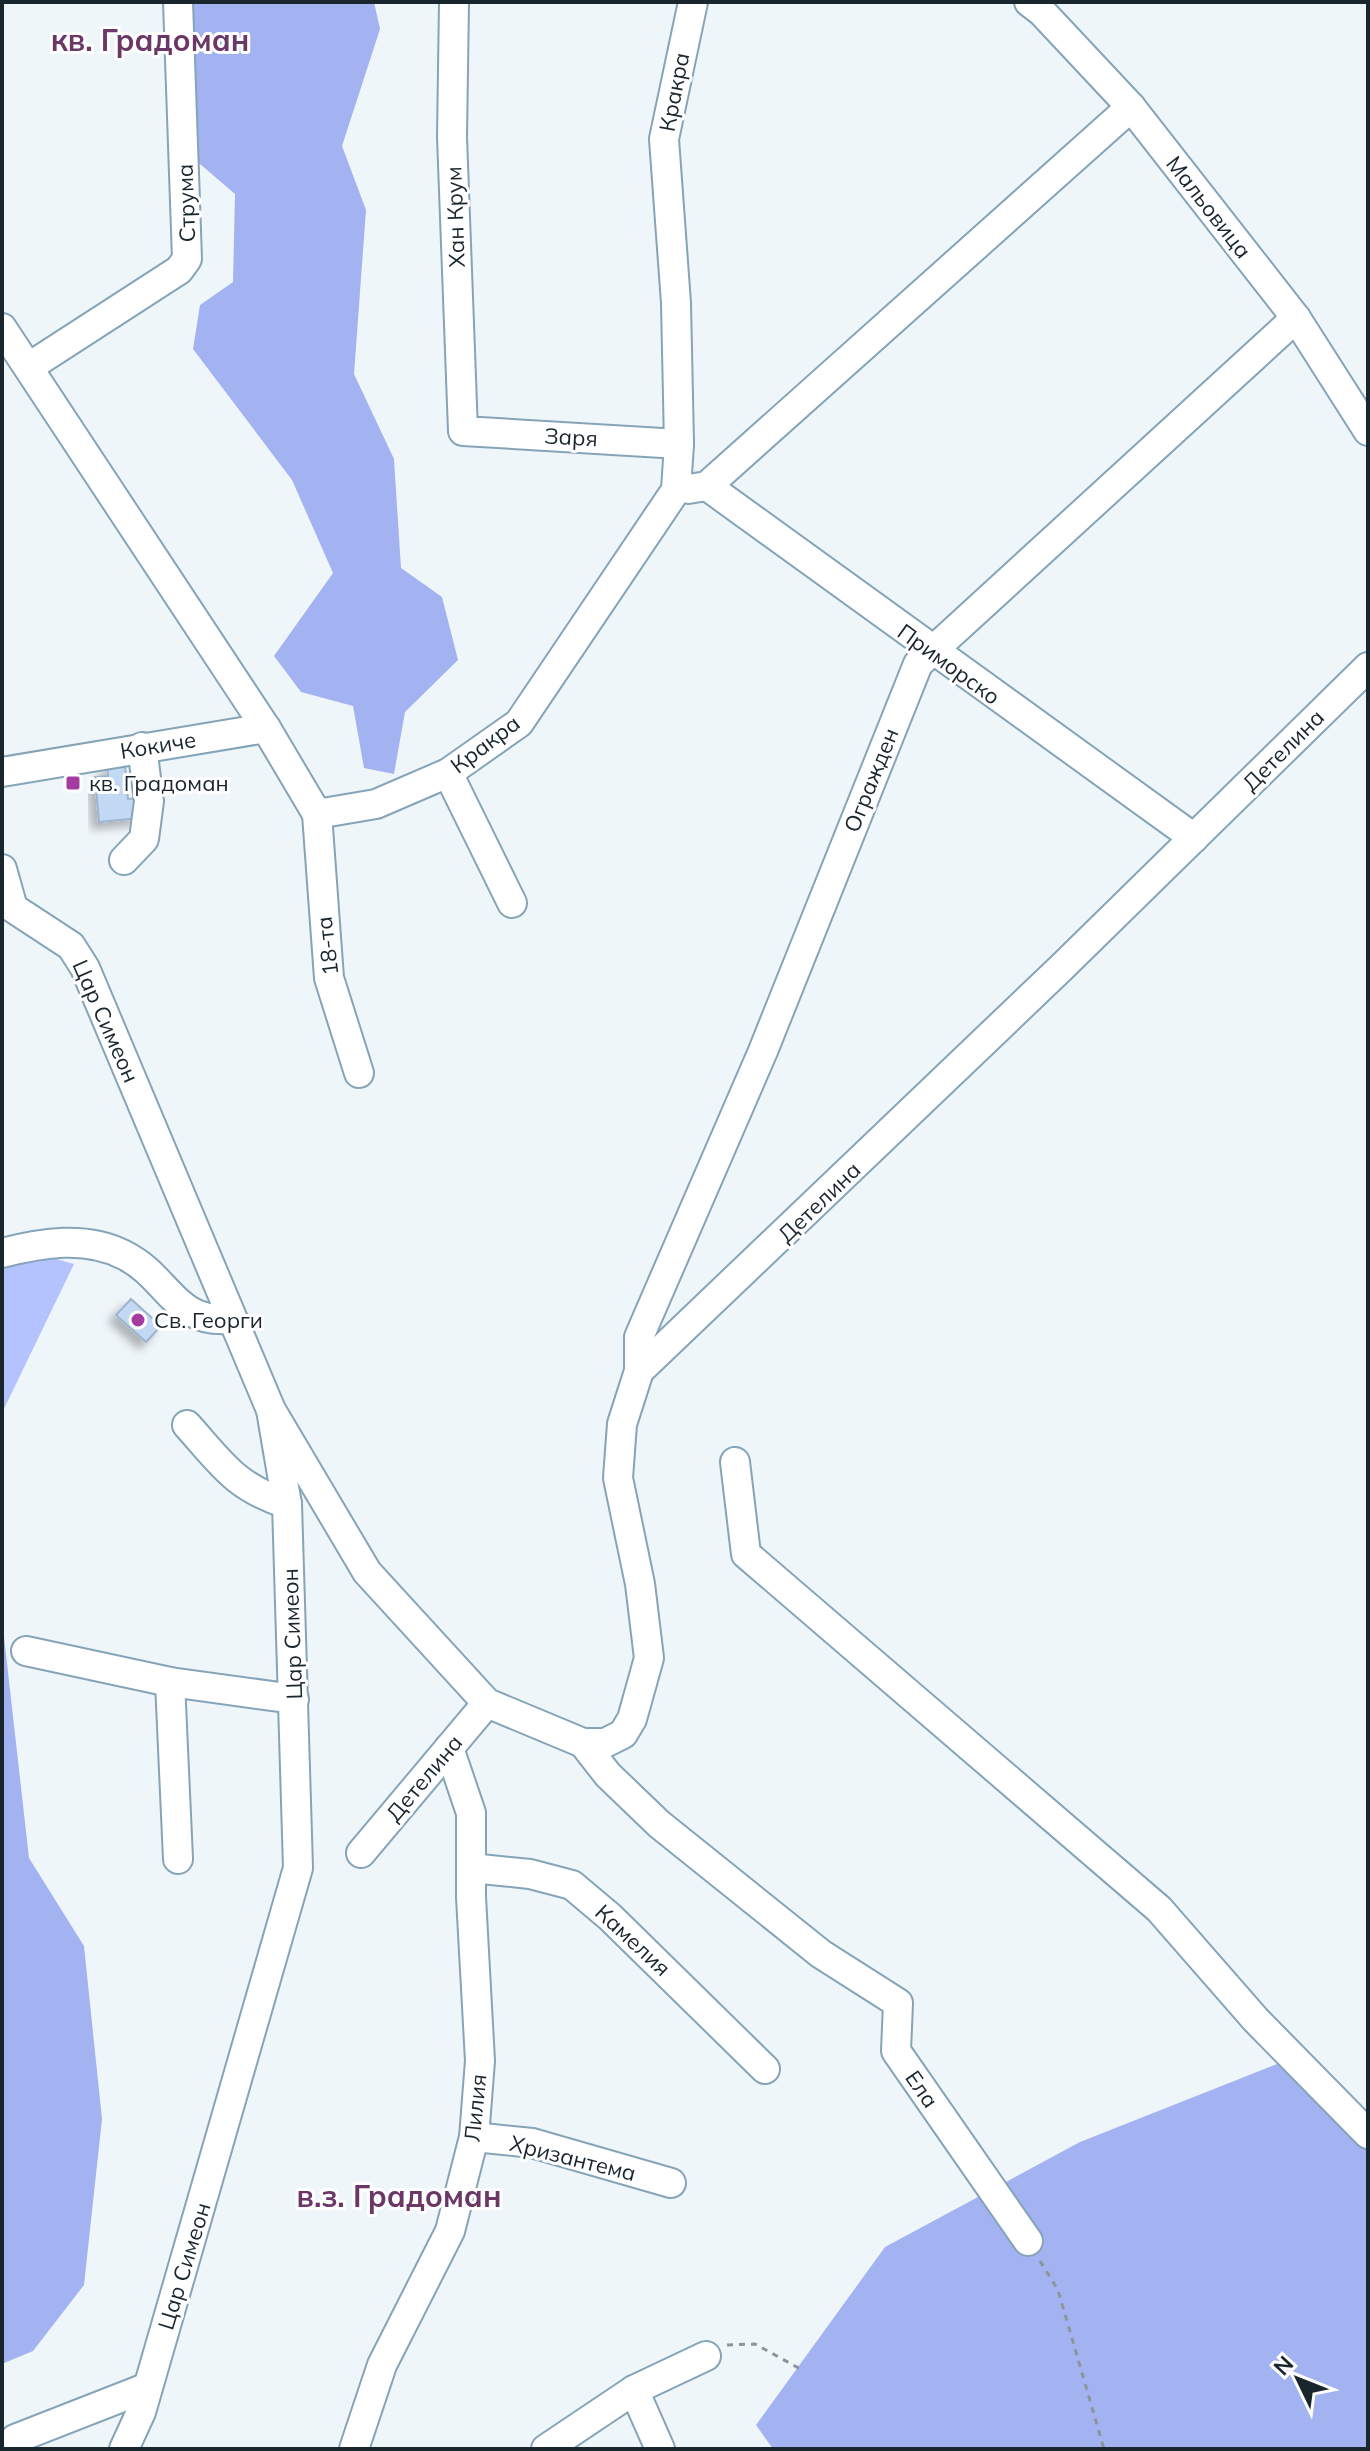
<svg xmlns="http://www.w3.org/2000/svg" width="1370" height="2451" font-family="Mulish,sans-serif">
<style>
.green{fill:#b4c3fe}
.forest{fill:#a3b3f2}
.building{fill:#c2d8f3;stroke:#9eb3cd;stroke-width:2;filter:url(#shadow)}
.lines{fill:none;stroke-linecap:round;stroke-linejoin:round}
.minor-casing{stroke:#85a4b8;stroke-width:32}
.path{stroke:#8b959b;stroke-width:3;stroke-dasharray:6 6;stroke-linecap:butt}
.minor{stroke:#fff;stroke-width:28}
.poi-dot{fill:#a43c9f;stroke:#fff;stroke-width:3}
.labels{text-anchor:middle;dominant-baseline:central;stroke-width:6;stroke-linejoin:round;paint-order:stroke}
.street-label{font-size:22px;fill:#19262d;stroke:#fff}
.poi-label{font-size:22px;fill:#19262d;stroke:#fff;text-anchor:start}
.district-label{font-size:30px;font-weight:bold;fill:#6b3767;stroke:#fff}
</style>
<defs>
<filter id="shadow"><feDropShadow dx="-7" dy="7" stdDeviation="4" flood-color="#0004"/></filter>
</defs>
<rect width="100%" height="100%" fill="#eff6fa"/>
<!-- green -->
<polygon class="green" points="39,1254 74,1264 2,1413 2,1266"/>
<!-- forest -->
<g class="forest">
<polygon points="189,2 374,2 380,29 342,146 366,210 354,374 394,459 401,568 442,597 458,660 405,712 394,774 364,768 353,706 301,692 274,656 333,573 292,480 193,349 200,305 233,282 235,194 186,152"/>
<polygon points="2,1619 29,1858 84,1946 102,2119 84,2285 33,2351 2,2364"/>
<polygon points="1277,2064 1368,2148 1368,2449 773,2449 756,2425 885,2247 1080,2142"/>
</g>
<!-- building -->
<g class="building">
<polygon points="125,764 128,799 138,798 140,818 99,822 95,777 108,776 107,765"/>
<polygon points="131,1299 161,1326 146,1342 116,1315"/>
</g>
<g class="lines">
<!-- minor casing -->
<g class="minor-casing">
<g id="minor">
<polyline points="454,2 452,137 463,431 679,444"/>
<polyline points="1029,2 1042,12 1131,107 1296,318 1368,431"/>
<polyline points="2,328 266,728 317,814 376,804 448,773 519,723 676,490 679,444 676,303 664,139 693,2"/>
<polyline points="29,367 179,270 187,259 178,2"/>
<polyline points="707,486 1194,838"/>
<polyline points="688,489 707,486 1131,107"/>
<polyline points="2,772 266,728"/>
<polyline points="448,773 512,903"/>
<polyline points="317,814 329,978 359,1073"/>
<polyline points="124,860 144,839 149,801 142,747"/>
<polyline points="2,869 13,908 71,946 85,968 271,1410 287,1504 298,1868 141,2412 124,2449"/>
<path d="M2,1253C41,1243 86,1235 124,1255C169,1277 173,1324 231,1319"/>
<polyline points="639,1371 639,1337 763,1051 918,664 1296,318"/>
<polyline points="271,1410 367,1572 487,1703 583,1743 605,1743 623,1734 632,1719 649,1658 640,1584 618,1478 622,1424 639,1371 1062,967 1368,667"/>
<path d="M187,1425C222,1464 235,1487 287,1504"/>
<polyline points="735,1462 746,1554 1159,1909 1256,2020 1368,2134"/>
<polyline points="26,1651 170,1682 294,1699"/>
<polyline points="170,1682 178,1859"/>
<polyline points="583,1743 608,1775 659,1824 821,1954 898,2003 896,2051 1028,2241"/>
<polyline points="361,1853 487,1703"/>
<polyline points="471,1868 530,1874 572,1885 610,1917 765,2069"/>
<polyline points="474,2137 532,2143 671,2183"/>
<polyline points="634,2390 660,2449"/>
<polyline points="15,2439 148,2387"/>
<polyline points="354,2449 382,2365 450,2231 474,2137 480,2061 471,1897 471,1813 449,1748"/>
<polyline points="546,2449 634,2390 706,2356"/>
</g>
</g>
<!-- path -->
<g class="path">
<polyline points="1040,2261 1058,2290 1104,2449"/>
<polyline points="727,2345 755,2344 804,2371"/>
</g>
<!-- minor -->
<use href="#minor" class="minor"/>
</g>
<!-- markers -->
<g class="poi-dot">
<rect x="65" y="775" width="16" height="16" rx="4"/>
<circle cx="138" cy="1320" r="8"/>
</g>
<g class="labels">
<!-- street labels -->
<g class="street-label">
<text transform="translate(674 92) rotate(-79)">Кракра</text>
<text transform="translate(186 203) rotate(-92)">Струма</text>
<text transform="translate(1209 207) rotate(52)">Мальовица</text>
<text transform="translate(455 217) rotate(-92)">Хан Крум</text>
<text transform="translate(571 437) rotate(3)">Заря</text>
<text transform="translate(949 664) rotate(36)">Приморско</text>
<text transform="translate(485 744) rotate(-37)">Кракра</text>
<text transform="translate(158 745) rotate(-9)">Кокиче</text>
<text transform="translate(1283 750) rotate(-45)">Детелина</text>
<text transform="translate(871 780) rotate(-68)">Огражден</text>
<text transform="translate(327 946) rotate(-97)">18-та</text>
<text transform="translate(106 1021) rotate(66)">Цар Симеон</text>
<text transform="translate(819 1202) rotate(-44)">Детелина</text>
<text transform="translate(292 1634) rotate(-92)">Цар Симеон</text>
<text transform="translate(424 1778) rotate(-50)">Детелина</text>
<text transform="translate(633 1940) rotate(43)">Камелия</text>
<text transform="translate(922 2089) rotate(55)">Ела</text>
<text transform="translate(475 2108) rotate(-84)">Лилия</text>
<text transform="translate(573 2158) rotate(14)">Хризантема</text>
<text transform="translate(184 2266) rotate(-73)">Цар Симеон</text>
</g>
<!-- poi labels -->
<g class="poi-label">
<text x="89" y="783">кв. Градоман</text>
<text x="154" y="1320">Св. Георги</text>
</g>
<!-- district labels -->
<g class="district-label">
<text x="150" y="40">кв. Градоман</text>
<text x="399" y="2196">в.з. Градоман</text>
</g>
</g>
<!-- border -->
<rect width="1370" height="2451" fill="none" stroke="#19262d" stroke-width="8"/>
<!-- north arrow -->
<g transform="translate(1298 2379) rotate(313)" stroke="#ffffff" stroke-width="6" paint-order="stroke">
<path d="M0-6L14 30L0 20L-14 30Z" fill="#19262d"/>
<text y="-12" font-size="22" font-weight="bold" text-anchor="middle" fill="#19262d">N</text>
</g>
</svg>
